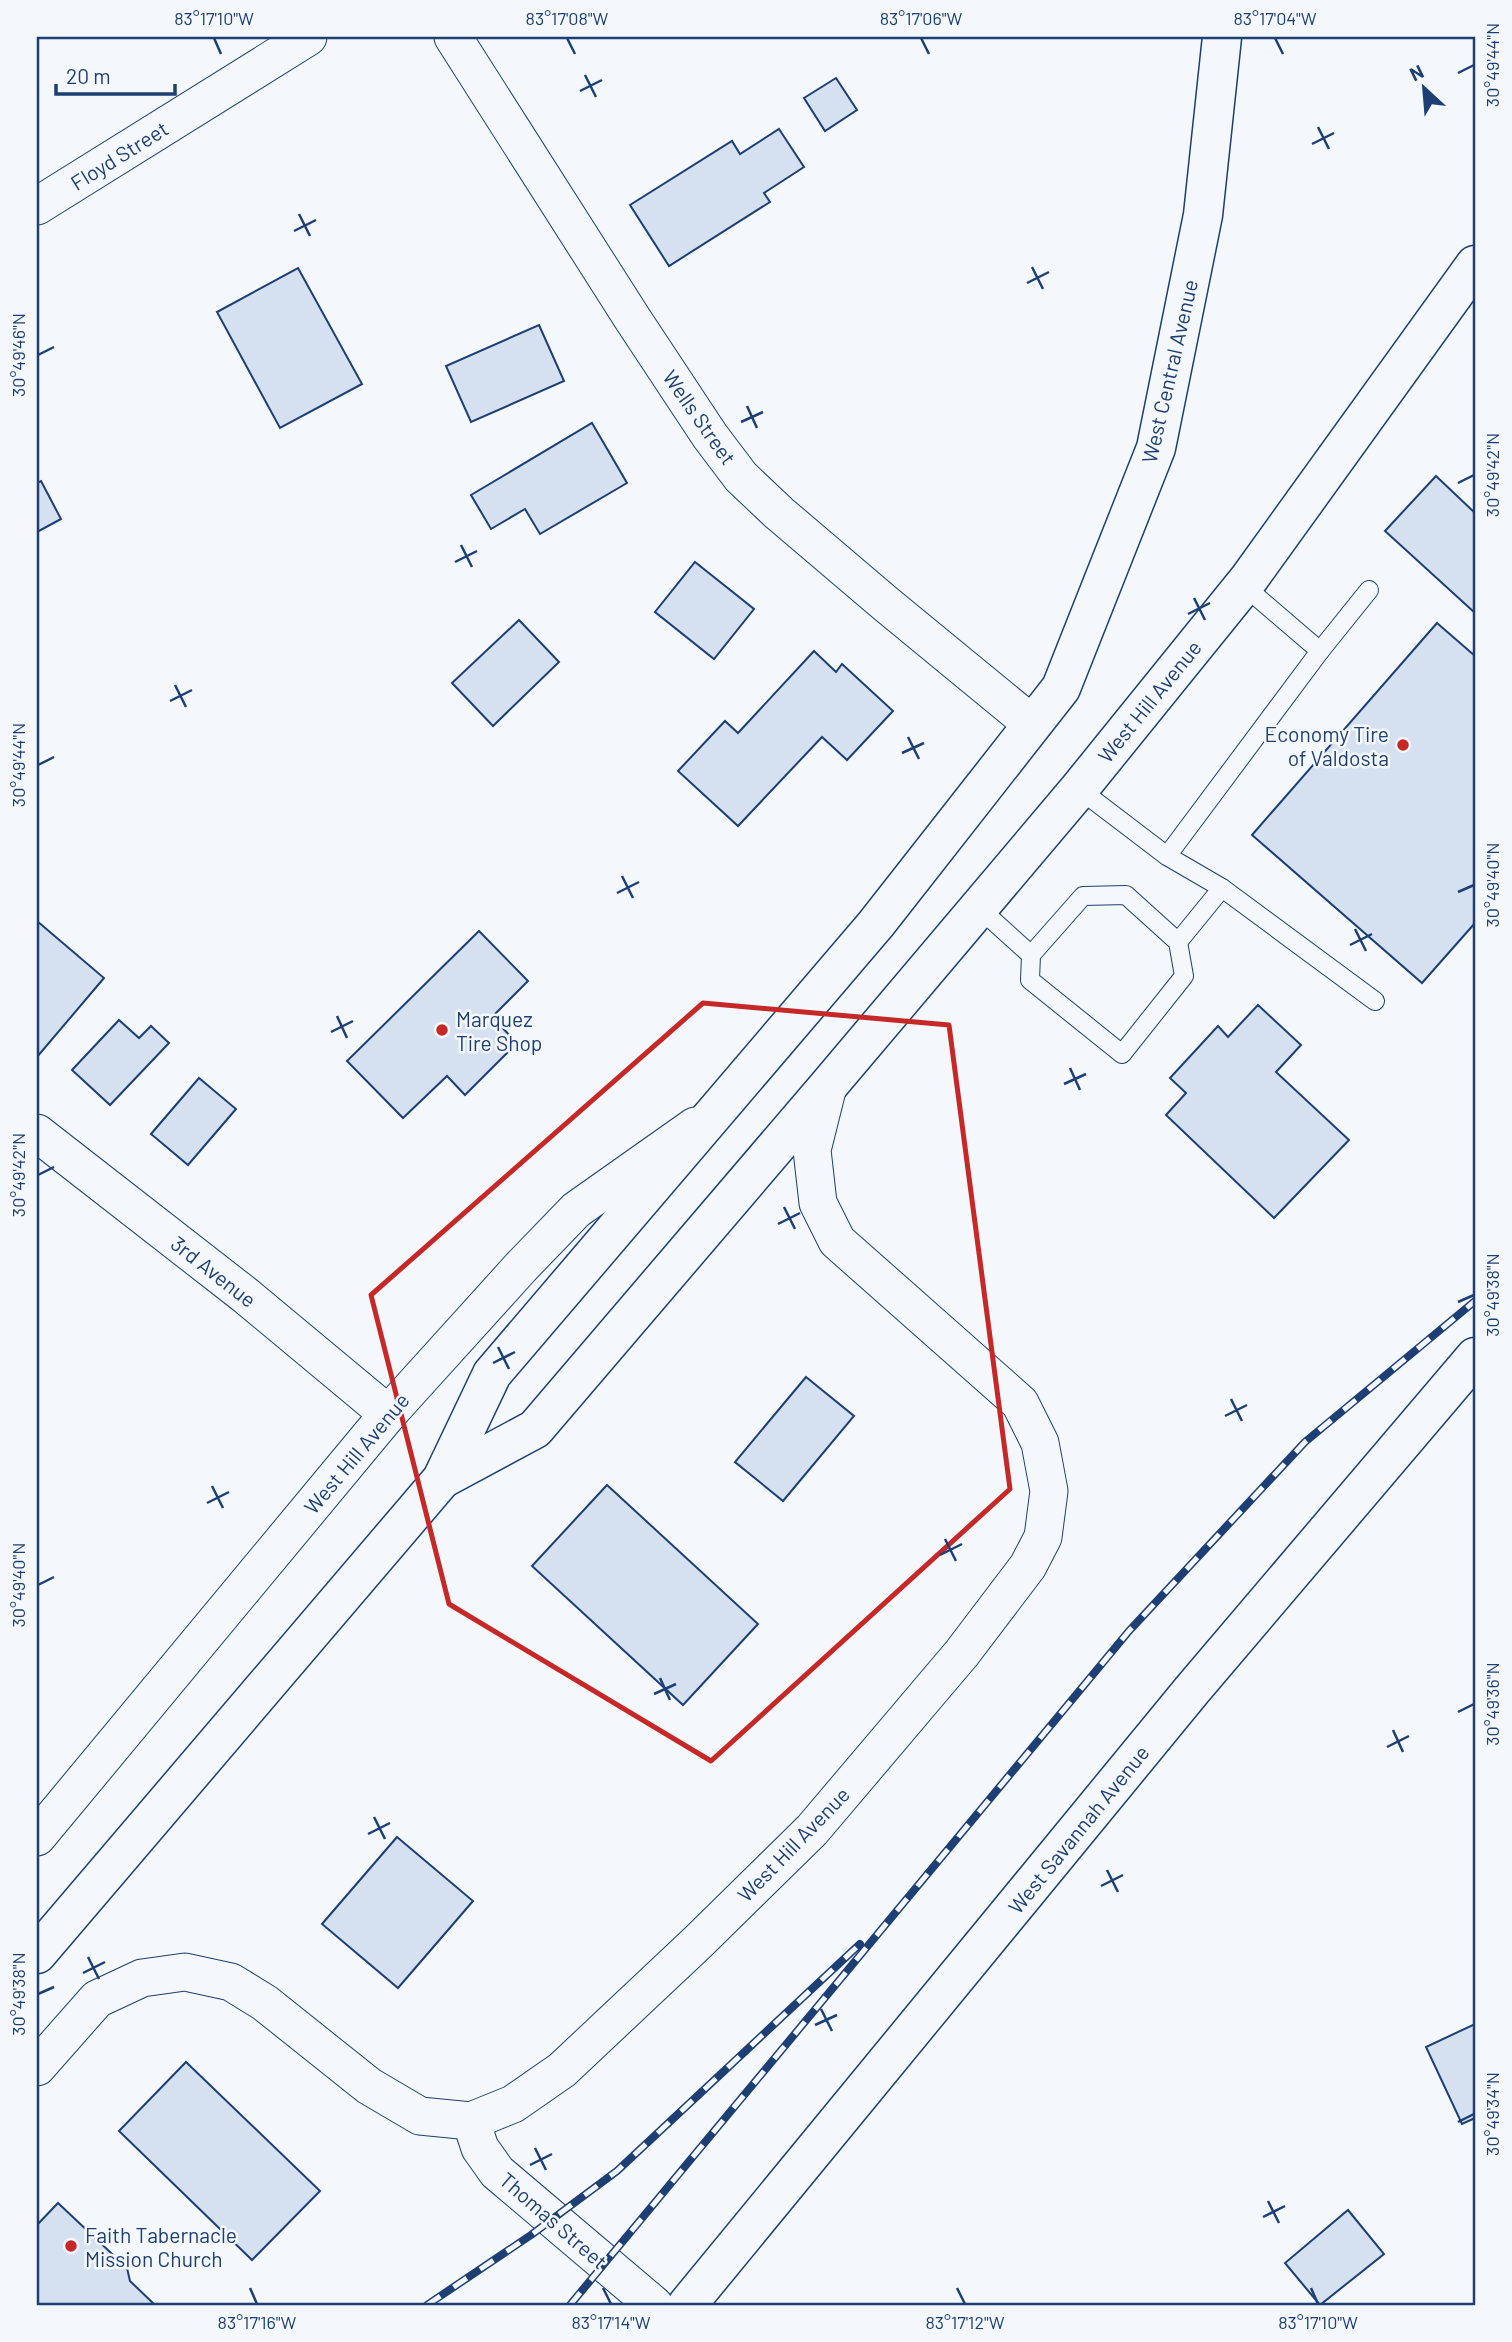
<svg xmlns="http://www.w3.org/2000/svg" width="1512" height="2342" font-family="Barlow,sans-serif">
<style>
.building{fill:#d5e0f0;stroke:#1d3f73;stroke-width:2}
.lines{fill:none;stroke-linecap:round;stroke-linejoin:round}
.lane-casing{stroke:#1d3f73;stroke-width:20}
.street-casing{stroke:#1d3f73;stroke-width:39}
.secondary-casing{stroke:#1d3f73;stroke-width:41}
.highway-casing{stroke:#1d3f73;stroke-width:41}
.lane{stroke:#f4f7fb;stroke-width:18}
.street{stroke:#f4f7fb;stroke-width:37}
.secondary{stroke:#f4f7fb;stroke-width:38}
.highway{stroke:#f4f7fb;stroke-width:38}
.rail-casing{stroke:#1d3f73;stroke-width:8}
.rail{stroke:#f4f7fb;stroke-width:5;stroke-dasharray:16;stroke-linecap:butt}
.marked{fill:none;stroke:#c62828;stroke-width:5;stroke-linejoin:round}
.ticks{fill:none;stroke:#1d3f73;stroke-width:2.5}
.poi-dot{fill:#c62828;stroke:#f4f7fb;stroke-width:2.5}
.labels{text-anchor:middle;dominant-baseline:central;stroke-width:5;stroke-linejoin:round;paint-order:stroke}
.street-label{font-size:21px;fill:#1d3f73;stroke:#f4f7fb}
.poi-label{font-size:21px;fill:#1d3f73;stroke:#f4f7fb;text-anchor:start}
.neatline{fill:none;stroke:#1d3f73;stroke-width:2.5}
.ticks-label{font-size:18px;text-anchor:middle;fill:#1d3f73}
</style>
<rect width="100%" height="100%" fill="#f4f7fb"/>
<!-- building -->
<g class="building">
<polygon points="836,78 857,110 825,131 804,98"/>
<polygon points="779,129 804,167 764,193 770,202 669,266 630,205 732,141 740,154"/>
<polygon points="298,268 362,384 280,428 217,312"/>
<polygon points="539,325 564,381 471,422 446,366"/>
<polygon points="592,423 627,483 540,534 525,509 491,529 471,495"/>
<polygon points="1436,476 1475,513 1475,613 1385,531"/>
<polygon points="41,481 61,519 37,532 37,483"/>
<polygon points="695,562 754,609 714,659 655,612"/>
<polygon points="519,620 559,662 493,726 452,683"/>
<polygon points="1437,623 1475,656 1475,923 1422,983 1252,835"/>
<polygon points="814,651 836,672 842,664 893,711 847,760 822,737 738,826 678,771 725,721 738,733"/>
<polygon points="37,921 104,978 37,1057"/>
<polygon points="479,931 528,981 492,1017 517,1043 465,1095 447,1076 403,1118 347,1061"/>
<polygon points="1258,1005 1301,1045 1276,1072 1349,1140 1274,1218 1166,1115 1186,1093 1170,1078 1218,1026 1228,1037"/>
<polygon points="119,1020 139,1038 151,1026 169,1043 110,1105 72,1070"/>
<polygon points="199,1078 236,1109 188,1165 151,1134"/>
<polygon points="806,1377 854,1416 783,1501 735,1462"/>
<polygon points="607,1485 758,1624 683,1705 532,1566"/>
<polygon points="397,1837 473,1901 398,1988 322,1924"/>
<polygon points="1475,2024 1475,2118 1462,2124 1426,2047"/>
<polygon points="186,2062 320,2191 252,2260 119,2131"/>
<polygon points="58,2203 127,2268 130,2281 155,2305 37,2305 37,2225"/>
<polygon points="1348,2210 1384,2254 1320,2305 1285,2263"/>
</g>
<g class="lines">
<!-- lane casing -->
<g class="lane-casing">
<g id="lane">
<polyline points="1320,651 1369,590"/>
<polyline points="1079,789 1167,856 1222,888 1375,1001"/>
<polyline points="1167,856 1320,651 1243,585"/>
<polyline points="979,908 1031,955 1083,896 1126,895 1178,942 1184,976 1122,1054 1030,980 1031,955"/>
<polyline points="1178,942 1222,888"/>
</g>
</g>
<!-- street casing -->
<g class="street-casing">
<g id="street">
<polyline points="453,37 632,318 710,436 741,477 779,513 886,604 1032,724"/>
<polyline points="37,206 308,37"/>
<polyline points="37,1133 245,1295 388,1414"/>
<polyline points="37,1837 388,1414 521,1267 576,1210 695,1126"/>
<polyline points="37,2067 97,1999 142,1978 185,1972 231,1982 265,2003 369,2086 420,2116 471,2121 513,2104 562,2070 698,1942 812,1830 962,1653 1028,1566 1043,1537 1049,1491 1040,1443 1020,1403 837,1241 818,1203 812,1150 828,1086"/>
<polyline points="471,2121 480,2148 497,2172 654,2305"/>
</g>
</g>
<!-- secondary casing -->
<g class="secondary-casing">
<polyline id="secondary" points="687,2305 1192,1690 1475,1357"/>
</g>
<!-- highway casing -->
<g class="highway-casing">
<g id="highway">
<polyline points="442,1479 535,1429 828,1086 1079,789 1248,580 1475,265"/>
<polyline points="37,1954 442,1479 492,1374 876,924 1061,688 1156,448 1203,215 1222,37"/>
</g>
</g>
<!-- lane -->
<use href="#lane" class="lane"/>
<!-- street -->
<use href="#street" class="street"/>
<!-- secondary -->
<use href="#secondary" class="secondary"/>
<!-- highway -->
<use href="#highway" class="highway"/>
<!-- rail casing -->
<g class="rail-casing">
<g id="rail">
<polyline points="427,2305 531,2235 617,2171 860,1944"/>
<polyline points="570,2305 1129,1631 1305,1442 1475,1301"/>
</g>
</g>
<!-- rail -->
<use href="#rail" class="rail"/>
</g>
<!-- marked area -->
<path class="marked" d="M703,1003L949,1025L1010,1489L711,1761L449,1604L371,1295Z"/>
<!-- ticks -->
<path class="ticks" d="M214,38L221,54M567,38L575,54M921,38L929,54M1275,38L1283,54M1458,73L1474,65M585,75L596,97M580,91L602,80M1318,127L1329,149M1312,144L1334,133M299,214L310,236M294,231L316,220M1032,267L1043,289M1027,283L1049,272M38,355L54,347M747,406L757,428M741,422L763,412M1458,483L1474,475M461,545L472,567M455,562L477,551M1194,598L1205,620M1188,614L1210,603M175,685L186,707M170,701L192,690M908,737L919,759M902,753L924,743M38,765L54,757M622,876L633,898M1458,892L1474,885M617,893L639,882M1355,929L1366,951M1350,945L1372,934M337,1016L347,1038M331,1032L353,1021M1070,1068L1080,1090M1064,1084L1086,1074M38,1175L54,1167M784,1207L795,1229M778,1224L800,1213M1458,1302L1474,1295M498,1347L509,1369M493,1363L515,1352M1231,1399L1242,1421M1225,1416L1247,1405M212,1486L223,1508M207,1503L229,1492M945,1539L956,1561M940,1555L962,1544M38,1585L54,1577M660,1678L670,1700M654,1694L676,1684M1458,1712L1474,1704M1393,1730L1403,1752M1387,1747L1409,1736M374,1817L385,1839M368,1834L390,1823M1107,1870L1118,1892M1101,1886L1123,1875M88,1957L99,1979M83,1973L105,1962M38,1994L54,1987M821,2009L832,2031M815,2025L837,2015M1458,2122L1474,2114M535,2148L546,2170M530,2165L552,2154M1268,2201L1279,2223M1263,2217L1285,2206M250,2288L257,2304M603,2288L611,2304M957,2288L965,2304M1311,2288L1318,2304"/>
<!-- markers -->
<g class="poi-dot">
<circle cx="1403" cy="745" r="7"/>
<circle cx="442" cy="1030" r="7"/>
<circle cx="71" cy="2246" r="7"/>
</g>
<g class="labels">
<!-- street labels -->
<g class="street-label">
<text transform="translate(119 155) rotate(-32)">Floyd Street</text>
<text transform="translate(1169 371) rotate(-77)">West Central Avenue</text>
<text transform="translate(700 417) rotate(55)">Wells Street</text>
<text transform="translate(1149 701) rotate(-51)">West Hill Avenue</text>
<text transform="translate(214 1271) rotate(38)">3rd Avenue</text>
<text transform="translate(356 1453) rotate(-50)">West Hill Avenue</text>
<text transform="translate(1078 1829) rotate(-51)">West Savannah Avenue</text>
<text transform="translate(793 1844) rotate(-46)">West Hill Avenue</text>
<text transform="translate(554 2220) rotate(41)">Thomas Street</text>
</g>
<!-- poi labels -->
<g class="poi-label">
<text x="1389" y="733" text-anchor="end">Economy Tire<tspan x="1389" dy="24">of Valdosta</tspan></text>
<text x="456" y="1018">Marquez<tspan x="456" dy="24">Tire Shop</tspan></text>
<text x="85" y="2234">Faith Tabernacle<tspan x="85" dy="24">Mission Church</tspan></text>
</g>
</g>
<!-- border -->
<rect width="1512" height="2342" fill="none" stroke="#f4f7fb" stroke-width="77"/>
<!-- north arrow -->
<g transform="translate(1424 88) rotate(334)" stroke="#f4f7fb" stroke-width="5" paint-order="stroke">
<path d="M0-5L12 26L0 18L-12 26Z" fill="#1d3f73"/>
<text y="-10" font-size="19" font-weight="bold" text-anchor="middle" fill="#1d3f73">N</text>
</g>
<!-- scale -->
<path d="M56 84v10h119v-10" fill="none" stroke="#1d3f73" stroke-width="3.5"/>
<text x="66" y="84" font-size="21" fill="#1d3f73" stroke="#f4f7fb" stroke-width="5" paint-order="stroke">20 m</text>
<rect x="38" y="38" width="1436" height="2266" class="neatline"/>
<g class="ticks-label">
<text x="214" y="25">83°17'10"W</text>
<text x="567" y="25">83°17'08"W</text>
<text x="921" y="25">83°17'06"W</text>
<text x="1275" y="25">83°17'04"W</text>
<text transform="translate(1493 65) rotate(-90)" y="6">30°49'44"N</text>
<text transform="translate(19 355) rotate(-90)" y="6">30°49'46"N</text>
<text transform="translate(1493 475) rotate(-90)" y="6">30°49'42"N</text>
<text transform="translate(19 765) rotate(-90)" y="6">30°49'44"N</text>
<text transform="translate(1493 885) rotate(-90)" y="6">30°49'40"N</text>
<text transform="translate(19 1175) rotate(-90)" y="6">30°49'42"N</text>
<text transform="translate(1493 1295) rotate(-90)" y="6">30°49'38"N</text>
<text transform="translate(19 1585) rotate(-90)" y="6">30°49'40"N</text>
<text transform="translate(1493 1704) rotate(-90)" y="6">30°49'36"N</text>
<text transform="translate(19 1994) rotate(-90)" y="6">30°49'38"N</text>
<text transform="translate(1493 2114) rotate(-90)" y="6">30°49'34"N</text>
<text x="257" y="2329">83°17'16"W</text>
<text x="611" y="2329">83°17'14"W</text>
<text x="965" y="2329">83°17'12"W</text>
<text x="1318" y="2329">83°17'10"W</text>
</g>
</svg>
